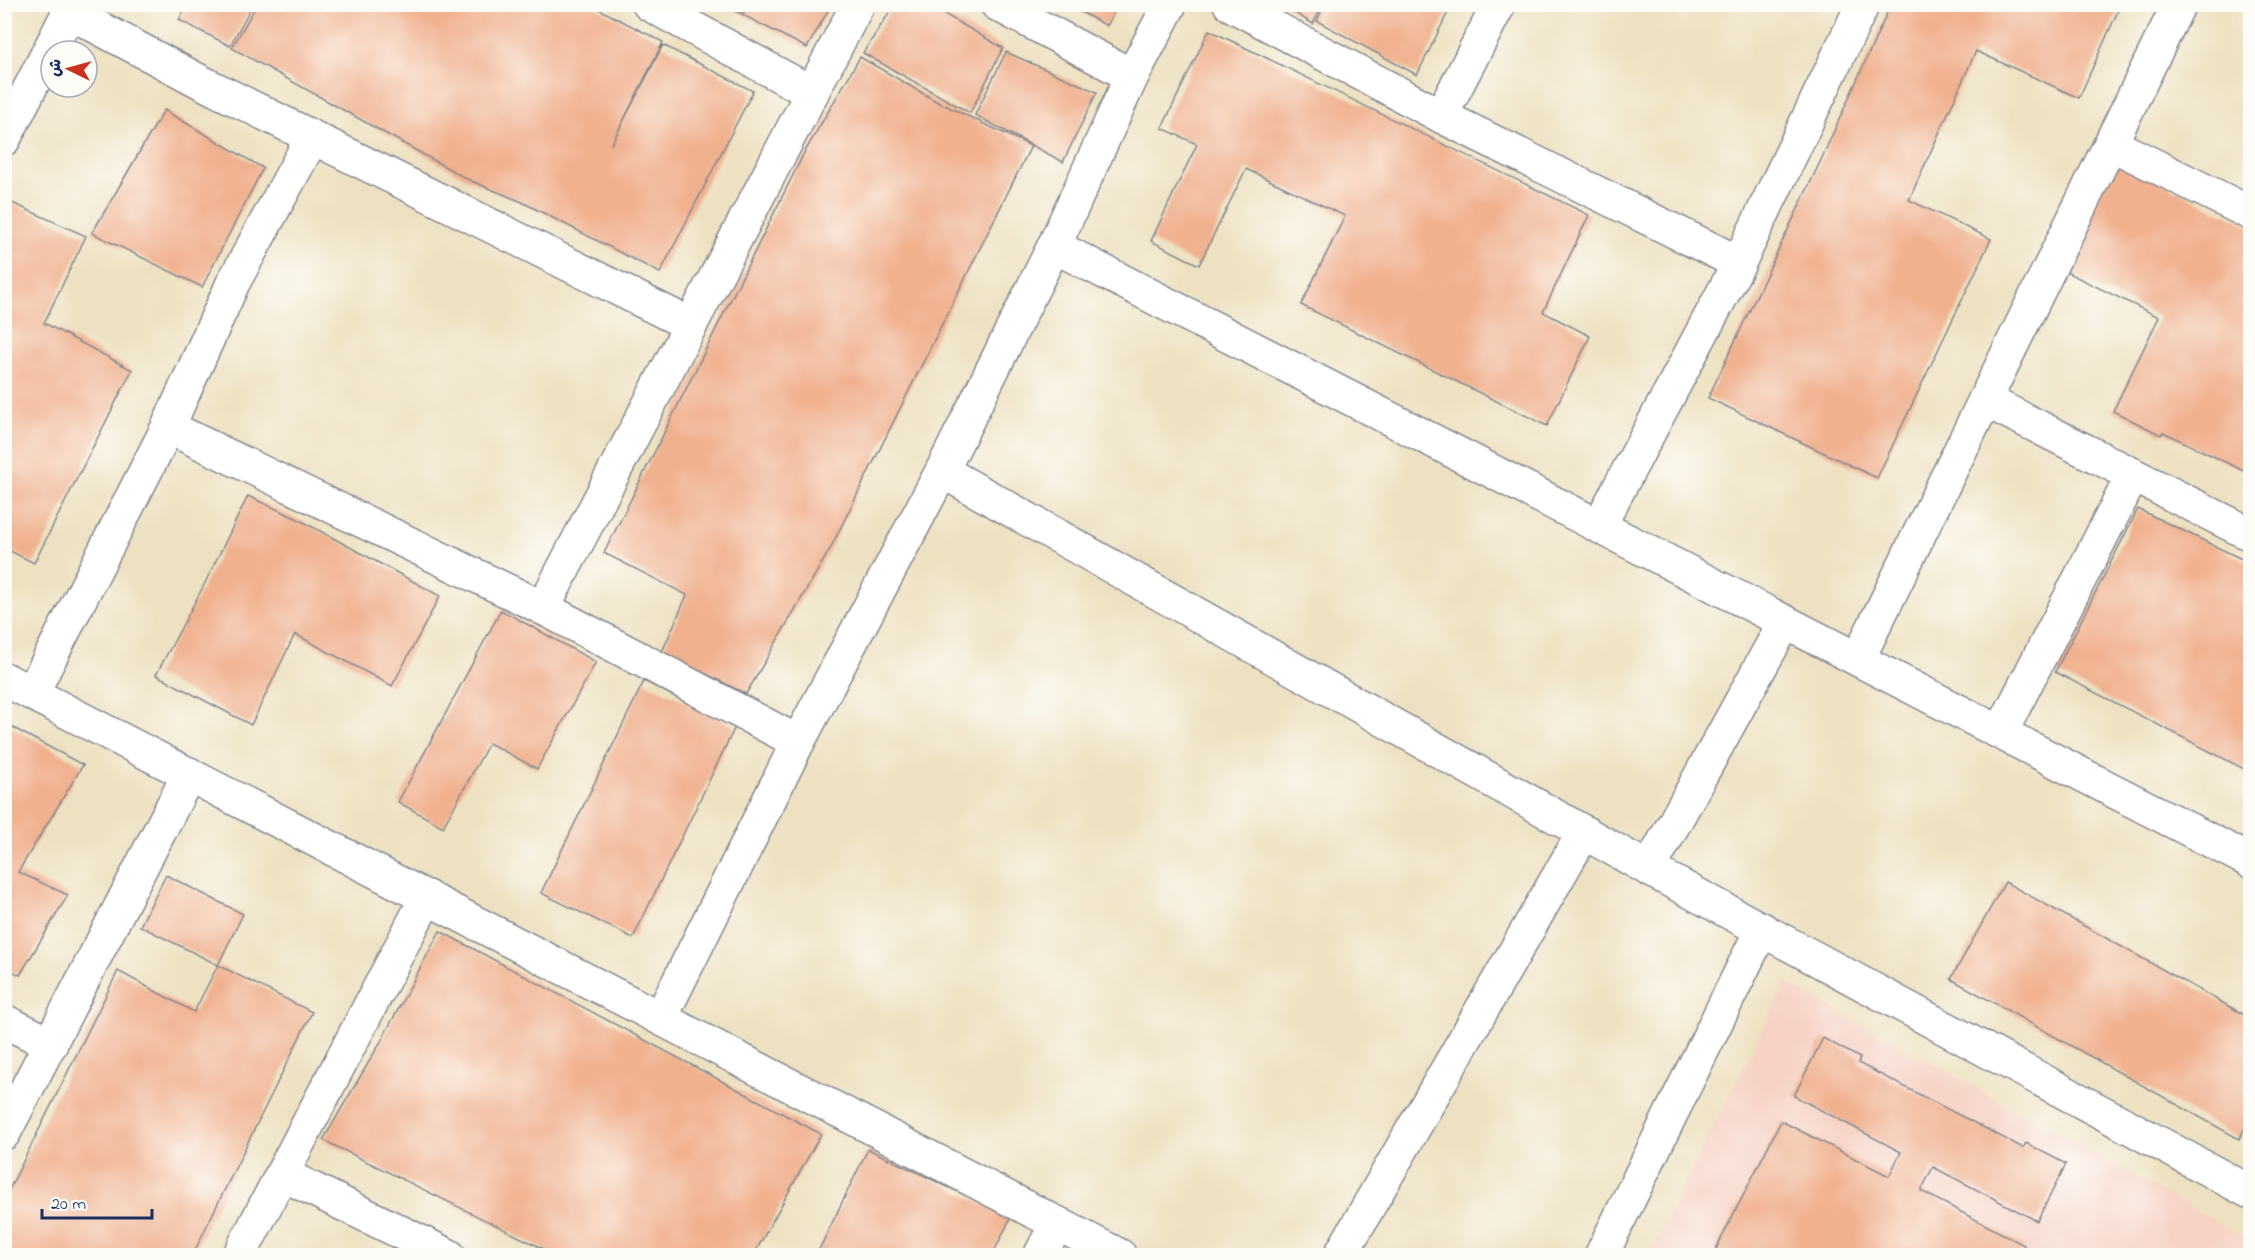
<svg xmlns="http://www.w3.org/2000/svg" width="2255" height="1260" font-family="'Indie Flower','Playpen Sans Arabic',sans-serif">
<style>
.built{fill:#f6d2c5}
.building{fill:#f0b18f}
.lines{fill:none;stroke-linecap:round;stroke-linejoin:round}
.minor-casing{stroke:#848890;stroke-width:36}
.minor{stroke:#fff;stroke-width:33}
</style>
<rect width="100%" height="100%" fill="#fdfcf7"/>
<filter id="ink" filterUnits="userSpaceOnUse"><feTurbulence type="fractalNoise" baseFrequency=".0167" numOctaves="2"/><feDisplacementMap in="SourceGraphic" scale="12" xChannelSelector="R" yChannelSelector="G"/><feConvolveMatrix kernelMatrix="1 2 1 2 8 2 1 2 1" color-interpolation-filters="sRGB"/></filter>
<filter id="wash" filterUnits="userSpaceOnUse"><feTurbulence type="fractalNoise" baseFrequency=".008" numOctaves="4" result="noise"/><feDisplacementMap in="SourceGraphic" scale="24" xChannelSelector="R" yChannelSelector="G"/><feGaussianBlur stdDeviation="1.35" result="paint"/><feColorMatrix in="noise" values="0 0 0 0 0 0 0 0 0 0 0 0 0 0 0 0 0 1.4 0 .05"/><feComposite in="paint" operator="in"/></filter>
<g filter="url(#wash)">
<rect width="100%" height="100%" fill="#eee1c1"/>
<!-- built -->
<polygon class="built" points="1786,982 2247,1239 2249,1242 2243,1256 1648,1256"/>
<g id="blocks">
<!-- building -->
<g class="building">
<polygon points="188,4 253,4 230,46 179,20"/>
<polygon points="257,4 589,4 663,42 611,145 663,45 753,91 660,273 522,202 469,180 232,48"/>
<polygon points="722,4 746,4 741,14"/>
<polygon points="895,4 927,4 1003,48 970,113 863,53"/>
<polygon points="1066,4 1118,4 1107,26"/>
<polygon points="1280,4 1323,4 1313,24"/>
<polygon points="1325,4 1452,4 1417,75 1317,21"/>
<polygon points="1891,4 2121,4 2079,98 1976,51 1909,200 1991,239 1877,478 1708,398 1821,160"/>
<polygon points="748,5 831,5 807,48 743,15"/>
<polygon points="1209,30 1589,215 1543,312 1590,336 1547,426 1301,305 1345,216 1246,169 1199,265 1151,241 1197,144 1162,128"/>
<polygon points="1006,52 1097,92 1063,162 975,115"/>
<polygon points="860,57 936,101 1031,146 829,551 746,694 662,652 687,595 604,553 804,153"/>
<polygon points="164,110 263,168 202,287 92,233"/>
<polygon points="2115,160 2250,226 2250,474 2163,432 2161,435 2113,411 2159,317 2062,270"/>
<polygon points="10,202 86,236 44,323 132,370 34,563 4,548 4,213"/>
<polygon points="248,496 298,519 440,596 392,686 295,634 251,725 156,675 204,585"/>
<polygon points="2138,509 2250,563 2250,772 2055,672"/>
<polygon points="501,610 596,662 537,769 489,743 443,827 398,802"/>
<polygon points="644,681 735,727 633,938 541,893"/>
<polygon points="4,723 83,765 18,872 68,895 20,975 4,967"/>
<polygon points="166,875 243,914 218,965 140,926"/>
<polygon points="2005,882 2250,1018 2250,1118 2239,1139 1951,979"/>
<polygon points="440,931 821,1134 753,1256 558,1256 323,1140 380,1043"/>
<polygon points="218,965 312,1012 192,1256 4,1256 4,1200 118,971 194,1012"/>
<polygon points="1823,1038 1860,1058 1858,1063 2023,1148 2026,1143 2066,1164 2037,1221 1933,1167 1921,1191 2024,1245 2019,1256 1729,1256 1716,1249 1781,1121 1889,1176 1901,1152 1794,1096"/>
<polygon points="868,1149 1011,1217 992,1256 816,1256"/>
</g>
</g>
</g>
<g filter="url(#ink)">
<use href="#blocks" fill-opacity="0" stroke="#848890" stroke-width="1.5"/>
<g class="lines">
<!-- minor casing -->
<g class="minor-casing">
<g id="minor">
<polyline points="649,4 812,93"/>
<polyline points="997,4 1132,76"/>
<polyline points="1230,4 1441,116 1739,263"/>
<polyline points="69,12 203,83 691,325"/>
<polyline points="1441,116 1499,4"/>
<polyline points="4,139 73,4"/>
<polyline points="2111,144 2250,213"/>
<polyline points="1054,246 2250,861"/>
<polyline points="1985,400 2250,534"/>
<polyline points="168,427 543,608 798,742"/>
<polyline points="942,471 1649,869 2250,1192"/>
<polyline points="1599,526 1739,263 1863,4"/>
<polyline points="543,608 858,4"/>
<polyline points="1858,659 2179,4"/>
<polyline points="4,679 1120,1256"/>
<polyline points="32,693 168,427 233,283 312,138"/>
<polyline points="2001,732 2133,475"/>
<polyline points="1649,869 1785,622"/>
<polyline points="661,1017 798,742 942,471 1054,246 1132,76 1170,4"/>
<polyline points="4,1021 51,1044"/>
<polyline points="4,1133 189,774"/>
<polyline points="282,1174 449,1256"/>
<polyline points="239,1256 427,897"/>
<polyline points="1040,1256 1057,1223"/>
<polyline points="1340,1256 1584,832"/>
<polyline points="1601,1256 1762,929"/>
</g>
</g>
<!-- minor -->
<use href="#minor" class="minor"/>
</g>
</g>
<!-- margin -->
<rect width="2255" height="1260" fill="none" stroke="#fdfcf7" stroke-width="24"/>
<!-- north arrow -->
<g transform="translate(69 69) rotate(275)"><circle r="28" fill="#fdfcf7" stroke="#a3aaba" stroke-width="1.5"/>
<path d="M0-4.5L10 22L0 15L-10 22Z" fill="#c8321e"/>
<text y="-9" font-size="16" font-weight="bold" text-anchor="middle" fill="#1b2f5e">ش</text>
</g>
<!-- scale -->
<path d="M42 1209v9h110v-9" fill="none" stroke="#1b2f5e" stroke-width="3"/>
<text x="51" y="1209" font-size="18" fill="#1b2f5e" stroke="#fdfcf7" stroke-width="4.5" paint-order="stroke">20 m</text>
</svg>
